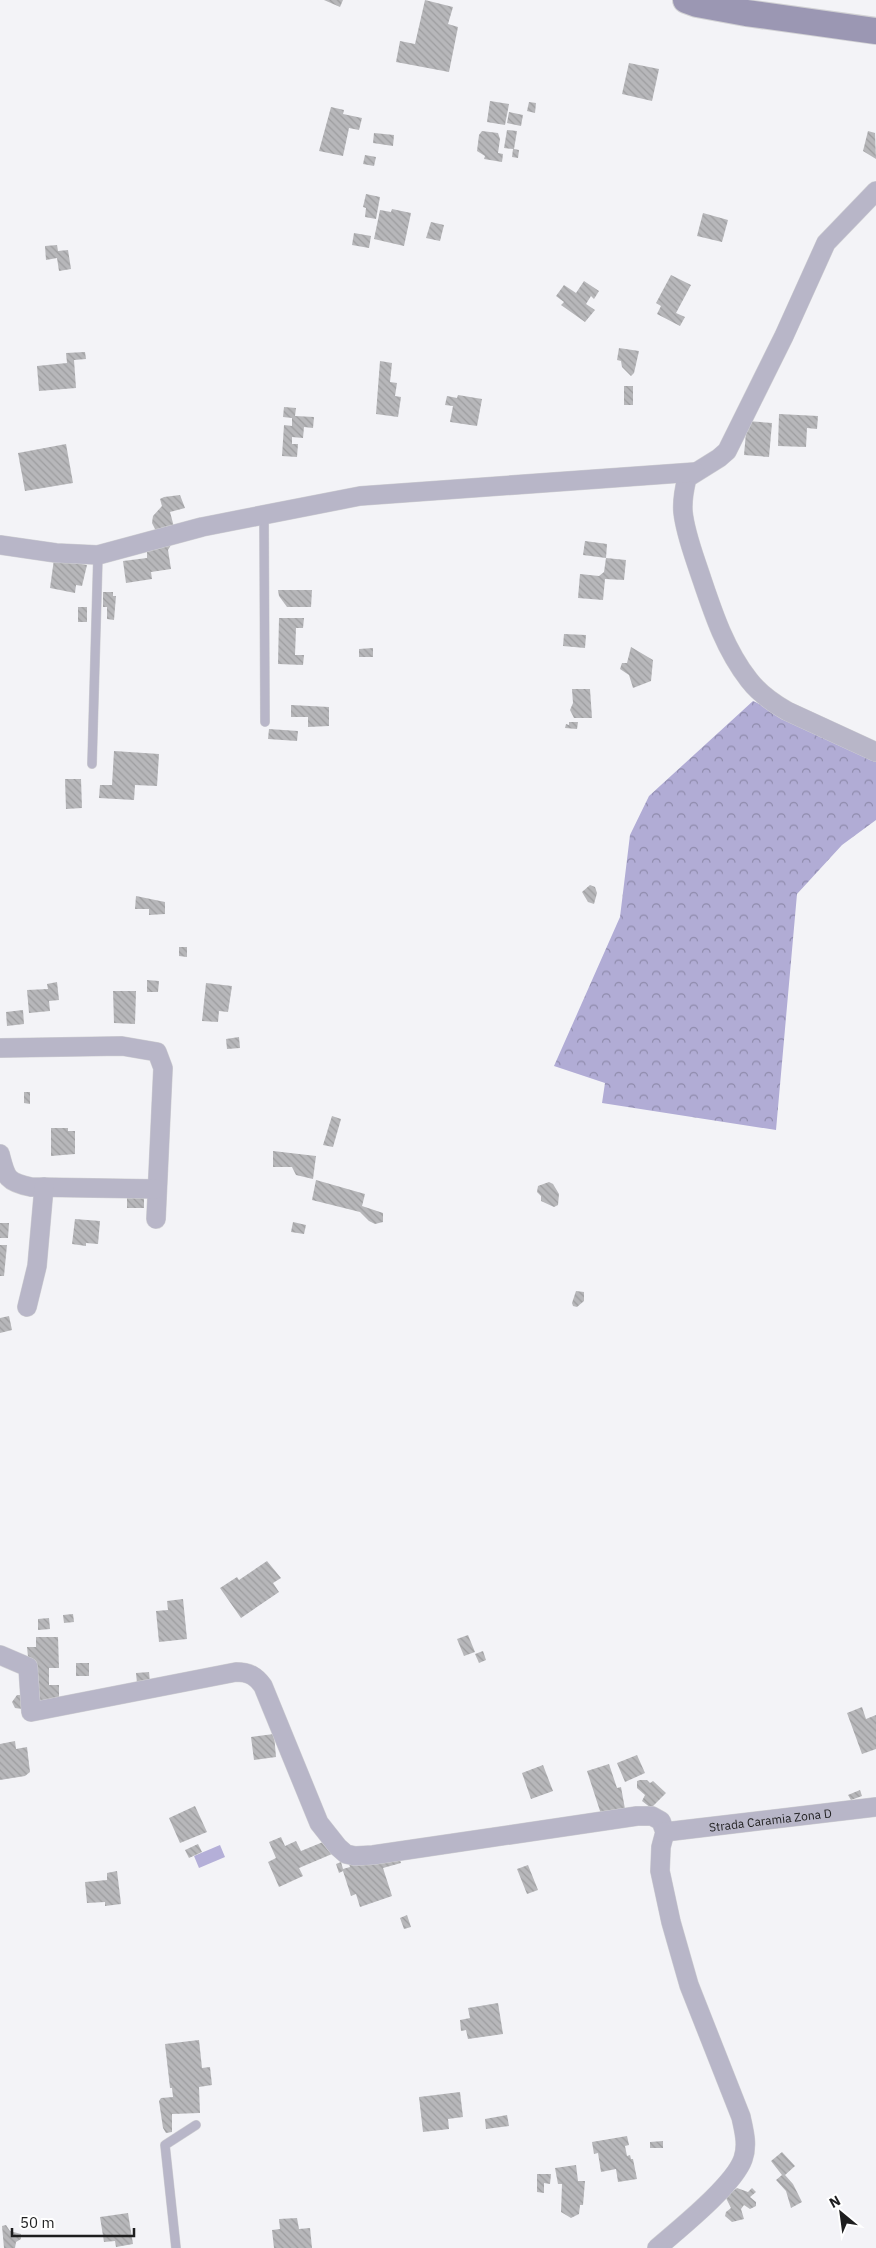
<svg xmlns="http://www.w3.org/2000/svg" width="876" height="2248" font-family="'IBM Plex Sans',sans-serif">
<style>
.forest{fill:url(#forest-crowns)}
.water{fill:#b4afd8}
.building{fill:url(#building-back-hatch)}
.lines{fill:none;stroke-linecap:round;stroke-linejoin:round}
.lane-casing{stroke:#d1d1d4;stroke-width:10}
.street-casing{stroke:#d1d1d4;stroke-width:20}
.secondary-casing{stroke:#d1d1d4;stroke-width:28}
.lane{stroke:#b8b6c8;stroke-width:9}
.street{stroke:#b8b6c8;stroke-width:19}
.secondary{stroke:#9b97b3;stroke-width:26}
.labels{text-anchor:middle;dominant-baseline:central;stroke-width:4;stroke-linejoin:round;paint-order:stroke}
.street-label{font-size:12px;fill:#1e1e1f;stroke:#fff}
</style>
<defs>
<pattern id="forest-crowns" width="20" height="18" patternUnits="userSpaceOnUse" patternTransform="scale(1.25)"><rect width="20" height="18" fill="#b1acd5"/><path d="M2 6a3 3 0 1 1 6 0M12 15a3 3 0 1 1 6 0" fill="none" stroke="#8f8bac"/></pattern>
<pattern id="building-back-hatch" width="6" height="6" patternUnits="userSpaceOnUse" patternTransform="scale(1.25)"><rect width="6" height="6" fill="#b7b7ba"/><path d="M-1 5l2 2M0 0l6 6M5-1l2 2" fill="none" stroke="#9d9d9f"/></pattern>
</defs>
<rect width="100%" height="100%" fill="#f3f3f7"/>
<!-- forest -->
<polygon class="forest" points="753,701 876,757 876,820 842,845 797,894 776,1130 602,1103 605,1083 554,1066 620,917 630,835 649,796"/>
<!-- water -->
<polygon class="water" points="220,1845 225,1857 199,1868 194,1856"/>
<!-- building -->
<g class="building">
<polygon points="324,0 343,0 340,7"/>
<polygon points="425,0 453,7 448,24 458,27 449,72 396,62 400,41 415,44"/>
<polygon points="629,63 659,69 652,101 622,94"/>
<polygon points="490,101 509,104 505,125 487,122"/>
<polygon points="529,102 536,103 535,113 527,111"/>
<polygon points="331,107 344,110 343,114 362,118 359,130 349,128 343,156 319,151"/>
<polygon points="509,112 523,115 521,126 507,123"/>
<polygon points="507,130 517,131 514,149 519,150 518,158 512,157 513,149 504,148"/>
<polygon points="482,131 498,133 500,139 498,153 503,154 502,162 484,159 485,156 477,151 479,135"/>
<polygon points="868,131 875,133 876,159 863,151"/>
<polygon points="374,133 394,135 393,146 373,143"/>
<polygon points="365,155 376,157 374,166 363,164"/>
<polygon points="366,194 380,197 376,219 365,217 366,208 363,207"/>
<polygon points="392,209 411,213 404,246 374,239 380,210 391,212"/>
<polygon points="703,213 728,220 722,242 697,236"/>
<polygon points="431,222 444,225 440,241 426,238"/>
<polygon points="354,233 371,236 369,248 352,245"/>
<polygon points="57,245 58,251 68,250 71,269 59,271 57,258 46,260 45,246"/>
<polygon points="671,275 691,285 676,313 685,317 680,326 657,314 661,306 656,303"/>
<polygon points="584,281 599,291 594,299 591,296 586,304 595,310 585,322 561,305 564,302 556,296 564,285 576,293"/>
<polygon points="619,348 639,351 634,373 631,376 622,367 621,361 617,360"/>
<polygon points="85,352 86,359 74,360 76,388 39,391 37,366 67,363 66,353"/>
<polygon points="380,361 392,363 390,382 397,383 395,396 401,397 398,417 376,414"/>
<rect x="624" y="386" width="9" height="19"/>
<polygon points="458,395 482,399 477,426 450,422 453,406 445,405 447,396 457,398"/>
<polygon points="284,407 296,408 295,416 314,417 313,428 304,427 303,438 292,437 292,444 298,444 297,457 282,456 284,425 292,426 292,418 283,417"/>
<polygon points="779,414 818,416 817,429 807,428 806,447 778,446"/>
<polygon points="747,421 772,423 769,457 744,455"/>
<polygon points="66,444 73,483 25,491 18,453"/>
<polygon points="180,495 185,508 170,512 174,527 156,531 152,523 153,516 162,506 160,499 164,497"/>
<polygon points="167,541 171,545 168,550 171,569 151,572 152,579 126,583 123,561 147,558 147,552 151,547"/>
<polygon points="585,541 607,544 606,558 583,555"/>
<polygon points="606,558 626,560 624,580 605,579 603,600 578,598 580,574 599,576 604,572"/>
<polygon points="54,559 87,565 82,586 76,585 75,593 50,588"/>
<polygon points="278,590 312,590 311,607 287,607 279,596"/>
<polygon points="103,592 113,592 113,596 116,596 114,620 107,619 107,607 103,607"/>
<rect x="78" y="607" width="9" height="15"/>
<polygon points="279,618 304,618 303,628 296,628 295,655 304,655 303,665 278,664"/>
<polygon points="564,634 586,635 585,648 563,646"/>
<polygon points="631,647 653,660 651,681 633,688 629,675 620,669 622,663 627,663"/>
<polygon points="373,648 373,657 359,657 359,649"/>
<polygon points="572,689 590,689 592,718 574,718 570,710 573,703"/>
<polygon points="291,705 329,707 329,726 308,727 308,717 291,717"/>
<polygon points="569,722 578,722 577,729 565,728 566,724 569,725"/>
<polygon points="269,729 298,731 297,741 268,739"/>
<polygon points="114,751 159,754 157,786 135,785 134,800 99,798 100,785 112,785"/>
<polygon points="65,779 81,779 82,808 66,809"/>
<polygon points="590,885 595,887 597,893 594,904 588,902 582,892"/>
<polygon points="136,896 165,902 165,914 149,915 149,909 135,909"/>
<polygon points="179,947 187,947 187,957 179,956"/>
<polygon points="147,980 159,981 158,992 147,992"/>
<polygon points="57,982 59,1000 49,1001 50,1011 29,1013 27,990 48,989 47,984"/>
<polygon points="206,983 232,986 228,1012 219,1011 218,1022 202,1021"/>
<polygon points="113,991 136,991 135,1024 114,1023"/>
<polygon points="23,1010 24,1024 7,1026 6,1012"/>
<polygon points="239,1037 240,1048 227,1049 226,1039"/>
<polygon points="24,1092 30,1092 30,1104 24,1103"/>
<polygon points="332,1116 341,1119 333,1147 323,1145"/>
<polygon points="51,1128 68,1128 68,1131 75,1131 75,1154 51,1156"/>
<polygon points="273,1151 316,1156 313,1179 296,1175 292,1167 273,1167"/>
<polygon points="316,1180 365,1194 362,1206 383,1213 383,1222 375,1224 369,1221 360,1212 312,1200"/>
<polygon points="549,1182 553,1184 559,1194 558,1205 554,1207 541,1201 541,1196 537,1192 538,1186"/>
<rect x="127" y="1194" width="17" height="14"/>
<polygon points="75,1219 100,1221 98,1244 86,1243 86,1246 72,1244"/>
<polygon points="293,1222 306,1225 304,1234 291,1232"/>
<polygon points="0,1223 9,1223 8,1238 0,1238"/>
<polygon points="0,1245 7,1245 4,1276 0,1276"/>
<polygon points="576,1291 584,1292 584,1301 577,1307 573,1306 572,1303"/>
<polygon points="9,1316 12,1330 0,1333 0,1318"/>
<polygon points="267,1561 281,1578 273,1583 279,1592 241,1618 220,1588 237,1577 239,1580"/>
<polygon points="183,1599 187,1639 159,1642 156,1611 168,1610 167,1601"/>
<polygon points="73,1614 74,1622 64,1623 63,1615"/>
<polygon points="49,1618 50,1629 38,1630 38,1619"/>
<polygon points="468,1635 475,1652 464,1656 457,1639"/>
<polygon points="36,1637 58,1637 59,1668 49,1668 49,1685 59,1685 59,1699 33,1704 27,1647 36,1647"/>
<polygon points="483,1651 486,1660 479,1663 475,1654"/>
<rect x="76" y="1663" width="13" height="13"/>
<polygon points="149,1672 150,1682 137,1683 136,1673"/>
<polygon points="17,1695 21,1695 22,1709 15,1708 12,1702"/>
<polygon points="862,1707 866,1719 876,1715 876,1749 862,1754 847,1713"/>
<polygon points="274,1734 276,1757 254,1760 251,1737"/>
<polygon points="15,1741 16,1749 27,1747 30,1772 25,1776 0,1780 0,1744"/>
<polygon points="637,1755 645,1773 625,1782 617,1763"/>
<polygon points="609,1764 617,1788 621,1787 625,1809 601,1814 587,1771"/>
<polygon points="543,1765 553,1791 531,1799 522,1773"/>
<polygon points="640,1780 647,1780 650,1783 653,1781 666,1793 651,1808 642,1801 645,1795 637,1788 637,1781"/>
<polygon points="860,1790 862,1796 851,1800 848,1795"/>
<polygon points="195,1806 207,1832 180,1843 169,1818"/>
<polygon points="281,1837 285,1846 296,1841 301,1851 323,1842 332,1854 299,1868 303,1876 279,1887 268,1862 276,1858 269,1842"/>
<polygon points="198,1844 202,1852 189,1858 185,1850"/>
<polygon points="398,1853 401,1863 383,1868 392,1896 360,1907 356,1894 351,1896 343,1871 339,1873 336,1864 341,1862 343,1869 350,1867 348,1861"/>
<polygon points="528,1865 538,1890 527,1894 517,1869"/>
<polygon points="117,1871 121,1904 105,1906 105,1902 87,1903 85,1882 107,1880 107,1873"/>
<polygon points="407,1915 411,1927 404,1929 400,1918"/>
<polygon points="498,2003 503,2034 468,2039 466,2030 461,2031 460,2020 470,2018 468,2008"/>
<polygon points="199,2040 202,2068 210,2067 212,2085 199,2087 200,2113 172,2114 172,2132 166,2133 163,2128 159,2101 161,2098 173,2097 172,2088 170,2088 165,2044"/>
<polygon points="460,2092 463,2117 448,2119 449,2129 423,2132 419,2097"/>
<polygon points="507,2115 509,2126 486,2129 485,2119"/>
<polygon points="627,2136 629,2145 625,2146 627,2156 630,2155 631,2159 633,2159 637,2179 618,2182 616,2169 601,2172 598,2153 594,2154 592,2142"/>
<polygon points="663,2141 663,2148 650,2148 650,2142"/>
<polygon points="782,2152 795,2166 785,2175 793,2184 802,2202 791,2208 786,2191 776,2180 782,2175 771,2161"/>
<polygon points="576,2165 578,2181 585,2181 583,2205 580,2205 579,2214 571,2218 561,2212 562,2184 558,2184 555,2168"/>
<polygon points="537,2174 551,2174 550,2184 544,2183 544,2193 537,2192"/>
<polygon points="737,2188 748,2192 752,2188 756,2192 750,2197 756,2202 756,2206 750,2209 744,2205 741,2209 744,2219 732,2222 725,2216 726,2212 731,2208 725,2196 731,2189 733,2191"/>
<polygon points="128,2213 133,2244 116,2247 115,2241 104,2242 100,2217"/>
<polygon points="297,2218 299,2229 310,2228 312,2248 274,2248 272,2230 280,2229 279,2219"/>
<polygon points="6,2225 10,2231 21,2234 21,2239 16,2242 15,2248 4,2248 2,2226"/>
</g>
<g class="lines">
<!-- lane casing -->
<g class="lane-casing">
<g id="lane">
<polyline points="264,515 265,722"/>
<polyline points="92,764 98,555"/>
<polyline points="176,2248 165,2145 196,2125"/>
</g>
</g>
<!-- street casing -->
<g class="street-casing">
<g id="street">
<path d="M876,191L826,243L784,336L727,451L719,458L687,478C684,490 682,500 683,512C685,531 692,550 698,568C711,606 723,647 749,680C759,693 773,703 787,711L876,752"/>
<polyline points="0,545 56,553 98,555 202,527 360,496 695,472"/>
<polyline points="0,1048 122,1046 157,1052 163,1068 156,1219"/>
<path d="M0,1154C6,1177 6,1182 31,1187L156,1189"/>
<polyline points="27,1307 37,1266 44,1187"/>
<path d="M0,1655L28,1667L31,1712L236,1672C249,1672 256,1676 263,1686L319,1823L338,1847L346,1854L355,1856L373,1855L637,1816H652L661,1821L665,1832L661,1847L660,1871L671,1922L689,1985L741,2117C744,2131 748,2145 743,2159C734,2185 679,2229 657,2248"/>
<path id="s1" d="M665,1832L876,1807"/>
</g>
</g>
<!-- secondary casing -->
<g class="secondary-casing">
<polyline id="secondary" points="686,0 697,4 746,13 876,31"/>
</g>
<!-- lane -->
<use href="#lane" class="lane"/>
<!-- street -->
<use href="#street" class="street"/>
<!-- secondary -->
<use href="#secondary" class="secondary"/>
</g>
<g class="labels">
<!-- street labels -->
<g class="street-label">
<text stroke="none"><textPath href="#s1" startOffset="106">Strada Caramia Zona D</textPath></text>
</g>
</g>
<!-- north arrow -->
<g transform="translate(841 2213) rotate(331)" stroke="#ffffff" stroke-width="4" paint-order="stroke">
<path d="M0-4L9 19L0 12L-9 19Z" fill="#1e1e1f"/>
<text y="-8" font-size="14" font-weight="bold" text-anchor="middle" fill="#1e1e1f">N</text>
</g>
<!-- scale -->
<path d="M12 2228v8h122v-8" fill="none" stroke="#1e1e1f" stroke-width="2.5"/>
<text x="20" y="2228" font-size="15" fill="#1e1e1f" stroke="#ffffff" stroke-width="4" paint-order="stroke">50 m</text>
</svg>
